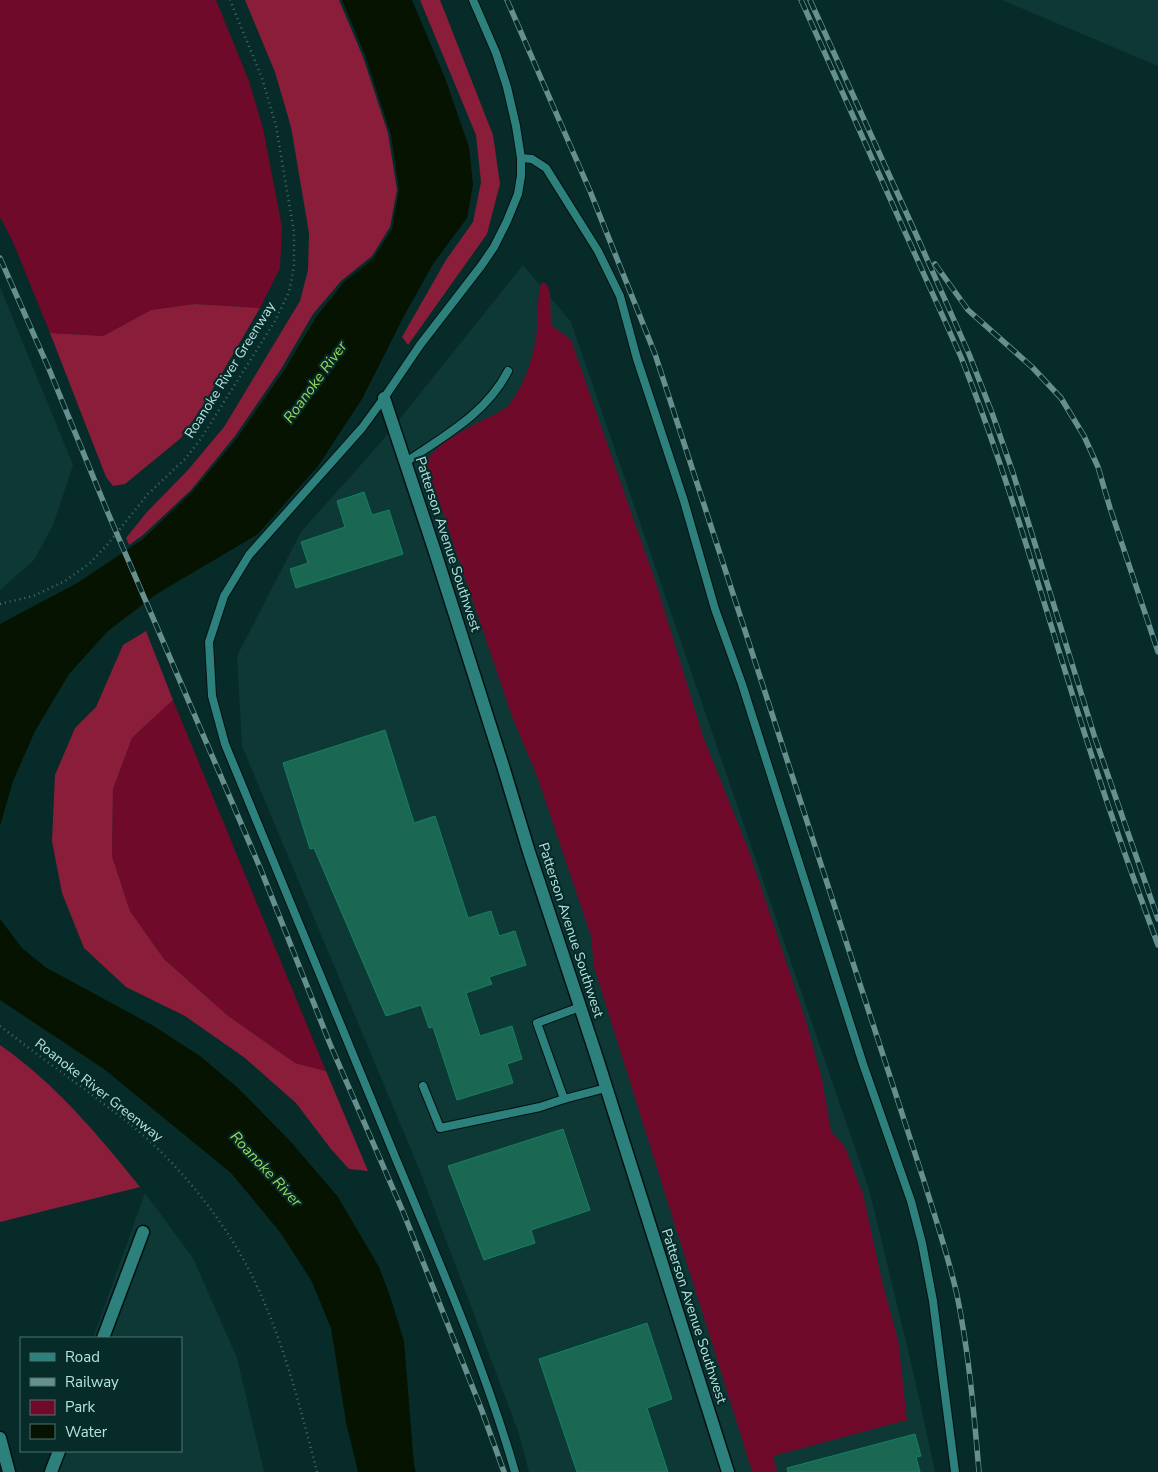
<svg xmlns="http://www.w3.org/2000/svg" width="1158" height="1472" font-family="'Nunito Sans',sans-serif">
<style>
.built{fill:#0e3836}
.green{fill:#6f0a2a}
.forest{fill:#8a1e3a}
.water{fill:#061300}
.building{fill:#1a6752;stroke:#148065}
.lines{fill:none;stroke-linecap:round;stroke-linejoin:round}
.service-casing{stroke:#041110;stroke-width:10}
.minor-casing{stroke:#041110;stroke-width:15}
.path{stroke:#456d6b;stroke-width:2.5;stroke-dasharray:1 4;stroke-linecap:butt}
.service{stroke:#2c817d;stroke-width:8}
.minor{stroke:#2c817d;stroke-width:12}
.rail-casing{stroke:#66908e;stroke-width:5.5}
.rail{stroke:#072b29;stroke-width:4;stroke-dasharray:11;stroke-linecap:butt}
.labels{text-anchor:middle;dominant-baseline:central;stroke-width:4.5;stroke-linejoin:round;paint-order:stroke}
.street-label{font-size:14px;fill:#b4e4e1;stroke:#072b29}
.water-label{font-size:15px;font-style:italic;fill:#9bd956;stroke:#072b29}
</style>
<rect width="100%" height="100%" fill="#072b29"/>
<!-- built -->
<g class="built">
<polygon points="1002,0 1158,0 1158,66"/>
<polygon points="523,265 571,322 869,1189 913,1371 935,1472 529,1472 519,1434 420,1171 242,746 237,656 301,532 382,441"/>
<polygon points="0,287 73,465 53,525 34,560 0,590"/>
<polygon points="145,1193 193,1258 237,1358 264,1472 45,1472 53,1451 181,1451 181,1338 93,1338"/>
</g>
<!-- green -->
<g class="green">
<polygon points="0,0 216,0 249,81 263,128 282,227 280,268 260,308 195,304 151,310 103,336 50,333 13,242 0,217"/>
<path d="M541,283H546L550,292L551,325L571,340L656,583L703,736L749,851L805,1018L822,1079L831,1131L845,1147L863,1194L882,1281L898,1340L907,1420L773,1456L777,1472H750L752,1471L594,967L591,936L537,776L513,719L426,463C435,443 467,429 487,418C496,414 506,409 512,401C526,380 535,354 537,329C538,313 537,299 541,283Z"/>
<polygon points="173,700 326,1071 295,1063 227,1015 164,959 130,911 112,856 113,789 132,738"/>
</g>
<!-- forest -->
<g class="forest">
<polygon points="245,0 339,0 363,57 388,133 397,190 390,227 372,256 341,281 313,314 281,369 235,436 191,490 143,535 129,545 126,538 147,512 188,470 224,427 300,301 308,270 309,233 291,127 275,72"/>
<polygon points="420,0 440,0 493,135 500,184 487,234 408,345 402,337 446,260 473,222 481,182 476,135"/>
<polygon points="195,304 260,308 204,404 181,438 125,484 113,486 106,477 50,333 103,336 151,310"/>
<polygon points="146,631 173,700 132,738 113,789 112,856 130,911 164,959 227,1015 295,1063 326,1071 368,1171 349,1169 331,1149 296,1103 245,1058 185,1016 126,987 84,948 62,893 52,841 55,775 75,728 96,707 123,645"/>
<path d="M0,1045C55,1083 98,1135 140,1187L0,1222Z"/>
</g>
<!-- water -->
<g class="water">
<polygon points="342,0 412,0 445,78 469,147 473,185 467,218 433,264 404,316 362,399 318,466 258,534 155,595 108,631 69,674 35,731 13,781 0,826 0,624 79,582 143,539 193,491 237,438 283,372 316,317 344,282 373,259 392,229 399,190 391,135 365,55"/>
<polygon points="0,919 22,948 45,967 152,1025 200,1056 238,1088 291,1142 338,1197 379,1267 390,1296 404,1341 414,1465 416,1472 358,1472 346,1422 331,1328 311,1280 280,1232 231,1173 104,1069 0,1000"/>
</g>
<!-- building -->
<g class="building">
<polygon points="364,492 372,515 389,510 403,554 296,588 290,569 308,563 301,542 345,527 337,501"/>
<polygon points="385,730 414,823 435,816 468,918 491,911 499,936 515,931 526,965 489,977 492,984 466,993 480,1036 512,1026 522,1059 507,1064 513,1083 457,1100 433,1027 429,1028 421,1005 386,1016 314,848 310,849 283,763"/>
<polygon points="563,1129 590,1210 531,1230 535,1243 484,1260 448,1166"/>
<polygon points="647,1323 672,1399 647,1408 668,1472 577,1472 539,1359"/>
<polygon points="915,1434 921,1456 916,1457 920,1472 788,1472 787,1468"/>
</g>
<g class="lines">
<!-- service casing -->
<g class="service-casing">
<g id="service">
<path d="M473,0L496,53L507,87L516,126L521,158V176L518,194L507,221L494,247L481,266L420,345L384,398L362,428L249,555L224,596L209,642L212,696L225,744C281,883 339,1021 396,1159C439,1262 484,1365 515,1472"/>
<polyline points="521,158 532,159 546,168 598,251 620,296 637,359 684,501 715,609 742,684 863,1064 911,1201 922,1243 933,1301 955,1472"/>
<path d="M406,462C444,436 486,414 508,371"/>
<polyline points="580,1007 537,1023 564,1099 606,1088"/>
<polyline points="423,1086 440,1128 540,1107 564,1099"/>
</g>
</g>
<!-- minor casing -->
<g class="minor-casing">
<g id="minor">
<polyline points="384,398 435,552 503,766 529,852 595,1052 728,1472"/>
<polyline points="103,1338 143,1232"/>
<polyline points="0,1438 9,1472"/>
<polyline points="51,1472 59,1451"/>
</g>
</g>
<!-- path -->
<g class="path">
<polyline points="0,604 33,596 65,581 90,563 107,545 148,494 185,459 200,440 275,321 289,292 294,266 294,232 276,126 262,78 230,0"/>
<path d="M0,1026C30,1049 61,1072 91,1094C106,1106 122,1117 136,1129C182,1168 227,1224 253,1278C283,1339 300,1406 317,1472"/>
</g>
<!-- service -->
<use href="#service" class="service"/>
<!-- minor -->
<use href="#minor" class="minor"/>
<!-- rail casing -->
<g class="rail-casing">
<g id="rail">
<path d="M507,0L590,191L655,354L923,1178C935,1217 948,1255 957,1295C969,1353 974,1413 979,1472"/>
<path d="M801,0L961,357C1011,483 1046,613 1087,741C1109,810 1133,878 1158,945"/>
<polyline points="810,0 915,232 969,354 992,413 1013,473 1095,738 1158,919"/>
<polyline points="0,258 49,369 108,513 261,870 330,1044 404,1214 482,1411 504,1472"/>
<polyline points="935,264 968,310 1032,367 1061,398 1084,436 1098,467 1110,508 1158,652"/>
</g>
</g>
<!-- rail -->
<use href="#rail" class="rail"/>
</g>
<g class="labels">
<!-- street labels -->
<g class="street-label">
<text transform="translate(230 370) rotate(-58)">Roanoke River Greenway</text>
<text transform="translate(448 544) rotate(72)">Patterson Avenue Southwest</text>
<text transform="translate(571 930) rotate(72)">Patterson Avenue Southwest</text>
<text transform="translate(99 1090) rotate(38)">Roanoke River Greenway</text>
<text transform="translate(694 1316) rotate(72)">Patterson Avenue Southwest</text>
</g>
<!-- water labels -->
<g class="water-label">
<text transform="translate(315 382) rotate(-54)">Roanoke River</text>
<text transform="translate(266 1169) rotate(47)">Roanoke River</text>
</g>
</g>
<!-- legend -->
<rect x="20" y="1337" width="162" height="115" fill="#072b29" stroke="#4c7573"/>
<rect x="30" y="1353" width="25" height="8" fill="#2c817d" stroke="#4c7573"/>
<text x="65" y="1362" font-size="15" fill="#b4e4e1">Road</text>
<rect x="30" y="1378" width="25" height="8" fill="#66908e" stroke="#4c7573"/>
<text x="65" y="1387" font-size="15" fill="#b4e4e1">Railway</text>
<rect x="30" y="1400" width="25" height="15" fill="#6f0a2a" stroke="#4c7573"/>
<text x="65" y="1412" font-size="15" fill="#b4e4e1">Park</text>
<rect x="30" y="1424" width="25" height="15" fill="#061300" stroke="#4c7573"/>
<text x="65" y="1437" font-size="15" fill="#b4e4e1">Water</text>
</svg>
